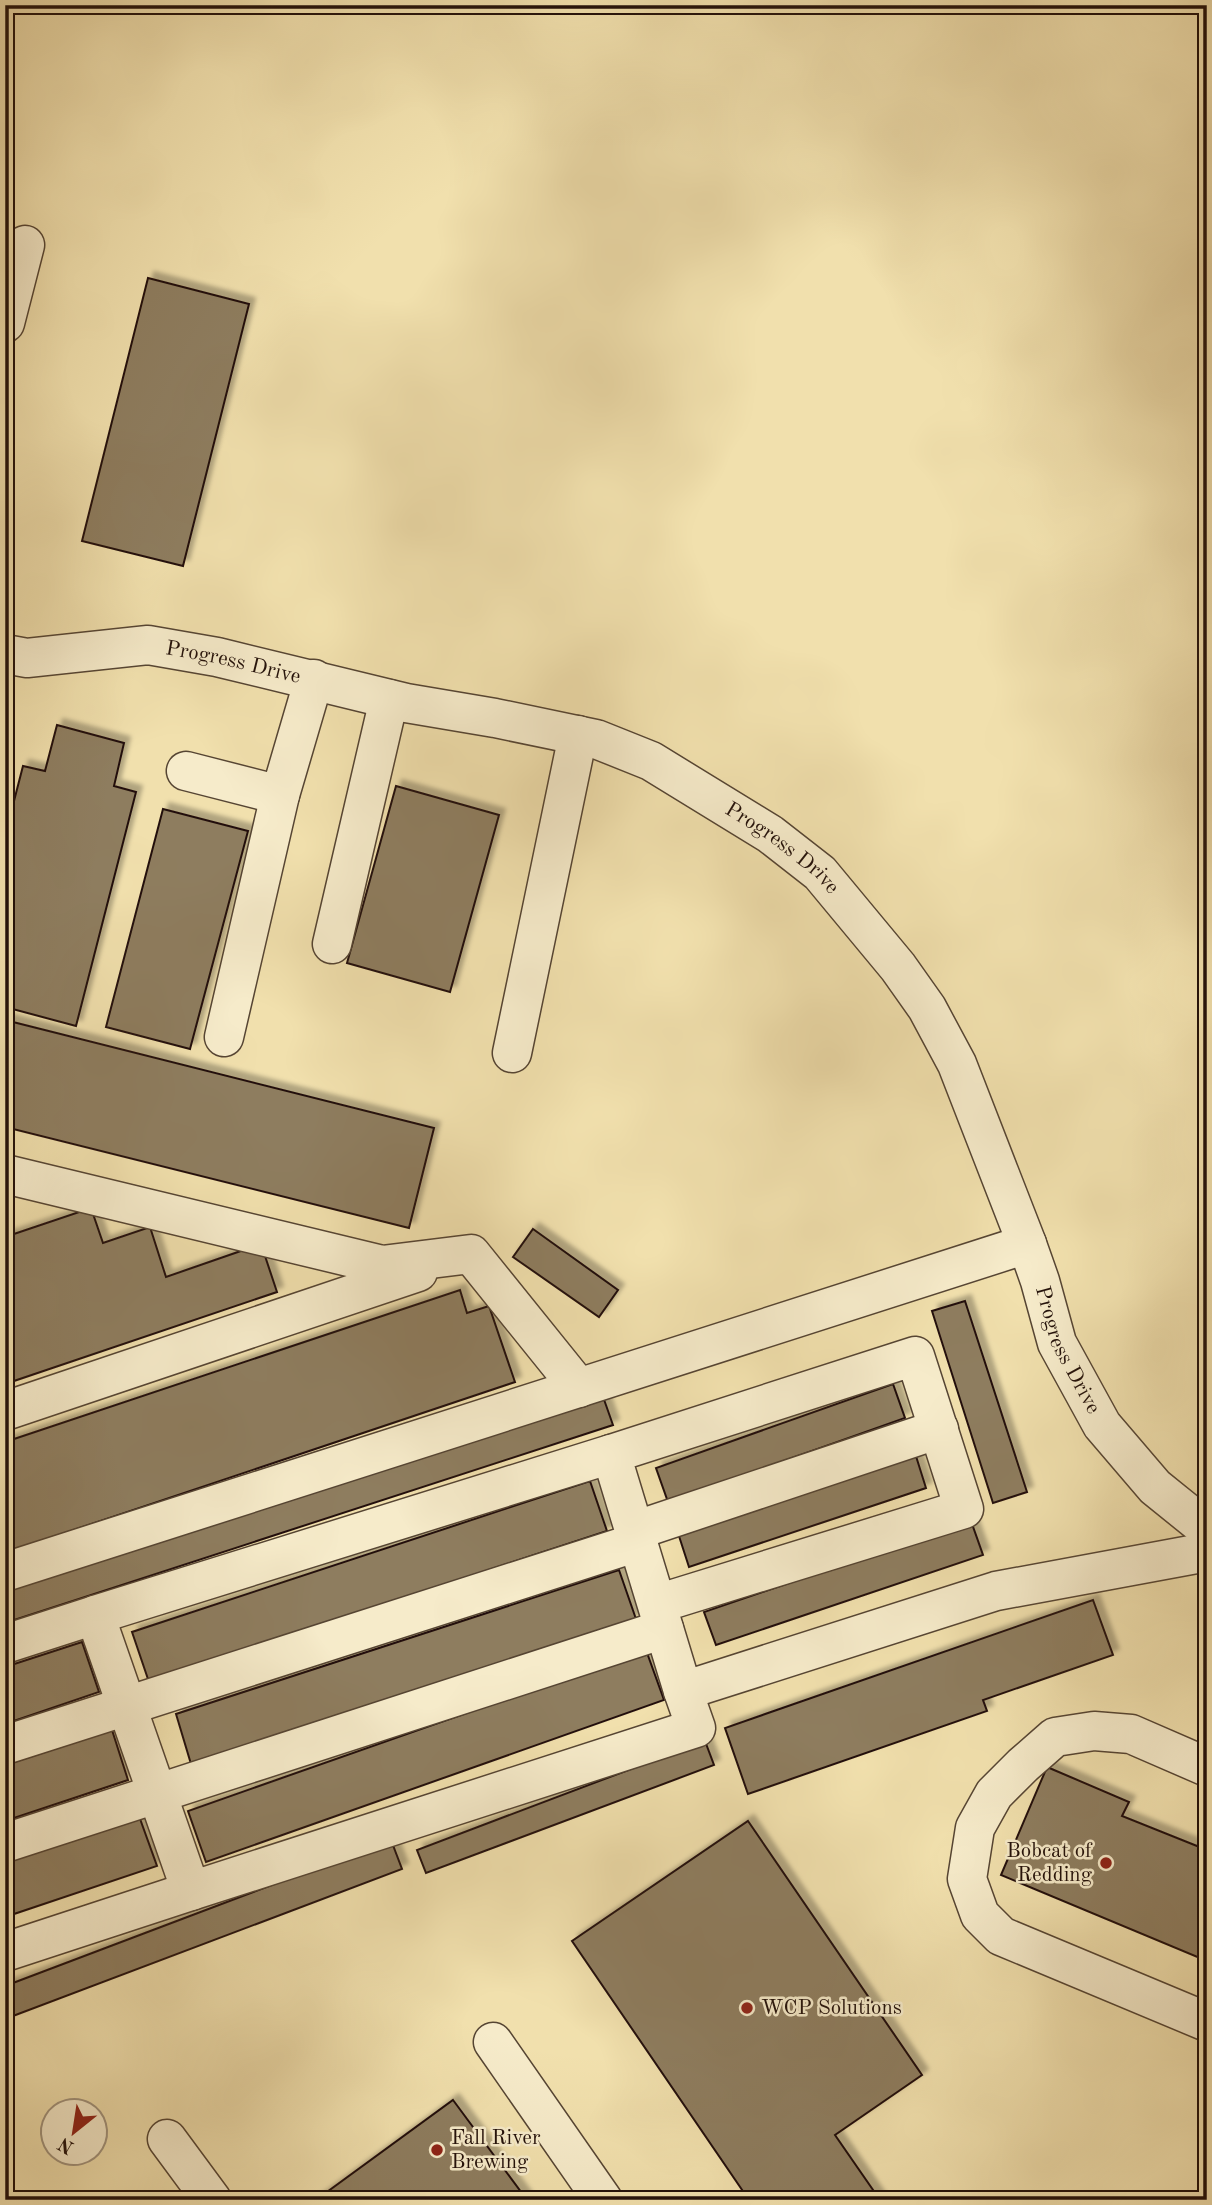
<svg xmlns="http://www.w3.org/2000/svg" width="1212" height="2205" font-family="'Old Standard TT',serif">
<style>
.building{fill:#8e7d5f;stroke:#23110a;stroke-width:2;filter:url(#shadow)}
.lines{fill:none;stroke-linecap:round;stroke-linejoin:round}
.minor-casing{stroke:#564533;stroke-width:41}
.minor{stroke:#f6ebca;stroke-width:38}
.poi-dot{fill:#8f2418;stroke:#f6ebca;stroke-width:2.5}
.labels{text-anchor:middle;dominant-baseline:central;stroke-width:5;stroke-linejoin:round;paint-order:stroke}
.street-label{font-size:21px;fill:#23110a;stroke:#f6ebca}
.poi-label{font-size:21px;fill:#23110a;stroke:#f6ebca;text-anchor:start}
</style>
<defs>
<filter id="shadow"><feDropShadow dx="6" dy="-6" stdDeviation="2" flood-color="#0004"/></filter>
</defs>
<rect width="100%" height="100%" fill="#f1e0ad"/>
<filter id="stains"><feTurbulence type="fractalNoise" baseFrequency=".00286" numOctaves="4"/><feColorMatrix values="0 0 0 0 .2 0 0 0 0 .09 0 0 0 0 .02 0 0 0 .5 -.17"/></filter>
<radialGradient id="worn" r=".72"><stop offset=".6" stop-color="#630" stop-opacity="0"/><stop offset="1" stop-color="#630" stop-opacity=".3"/></radialGradient>
<!-- building -->
<g class="building">
<polygon points="148,278 249,304 183,566 82,541"/>
<polygon points="57,725 124,743 114,786 136,792 76,1026 5,1007 5,836 23,766 45,771"/>
<polygon points="396,786 499,815 450,992 347,963"/>
<polygon points="163,809 248,831 190,1049 106,1027"/>
<polygon points="5,1020 434,1128 409,1228 5,1127"/>
<polygon points="91,1208 103,1243 150,1227 166,1277 261,1244 277,1292 5,1384 5,1237"/>
<polygon points="533,1229 618,1290 599,1317 513,1257"/>
<polygon points="460,1290 467,1313 489,1306 515,1382 5,1553 5,1442"/>
<polygon points="965,1301 1027,1492 993,1503 932,1311"/>
<polygon points="893,1384 905,1418 668,1502 656,1468"/>
<polygon points="601,1391 613,1425 5,1623 5,1585"/>
<polygon points="915,1453 926,1488 689,1567 678,1533"/>
<polygon points="590,1481 607,1531 149,1682 132,1632"/>
<polygon points="971,1521 983,1555 716,1645 704,1612"/>
<polygon points="619,1570 636,1619 191,1764 176,1714"/>
<polygon points="1093,1600 1113,1655 983,1700 987,1711 748,1794 725,1728"/>
<polygon points="82,1642 99,1692 5,1724 5,1667"/>
<polygon points="646,1650 664,1700 206,1862 188,1811"/>
<polygon points="112,1730 128,1780 5,1821 5,1765"/>
<polygon points="705,1741 714,1765 426,1873 417,1850"/>
<polygon points="1047,1767 1129,1802 1122,1816 1207,1850 1207,1961 1001,1875"/>
<polygon points="139,1816 157,1866 5,1917 5,1861"/>
<polygon points="748,1821 922,2075 835,2135 880,2200 749,2200 572,1941"/>
<polygon points="391,1840 402,1869 5,2019 5,1986"/>
<polygon points="453,2100 527,2200 316,2200"/>
</g>
<g class="lines">
<!-- minor casing -->
<g class="minor-casing">
<g id="minor">
<polyline points="5,323 25,245"/>
<path id="s1" d="M5,654L27,658L148,645L217,657L406,703L495,718L596,739L651,761L770,834L820,873L898,967L927,1008L957,1064L1027,1244L1040,1281L1057,1343L1102,1425L1155,1487L1207,1529"/>
<polyline points="186,771 280,795 314,679"/>
<polyline points="332,944 389,699"/>
<polyline points="224,1037 280,795"/>
<polyline points="512,1053 578,735"/>
<polyline points="5,1174 382,1265 471,1254 579,1388"/>
<polyline points="5,1411 418,1272"/>
<polyline points="611,1454 95,1615 191,1891 696,1728 683,1691"/>
<polyline points="634,1531 939,1429"/>
<polyline points="5,1572 1027,1244"/>
<polyline points="657,1604 964,1509 915,1356 611,1454 683,1691 996,1591 1207,1552"/>
<polyline points="5,1644 95,1615"/>
<polyline points="5,1745 638,1542"/>
<polyline points="1207,1767 1131,1734 1094,1731 1055,1737 1023,1765 994,1794 975,1828 967,1879 980,1915 1001,1936 1207,2022"/>
<polyline points="5,1843 664,1629"/>
<polyline points="5,1952 191,1891"/>
<polyline points="493,2042 603,2200"/>
<polyline points="167,2139 212,2200"/>
</g>
</g>
<!-- minor -->
<use href="#minor" class="minor"/>
</g>
<!-- markers -->
<g class="poi-dot">
<circle cx="1106" cy="1863" r="7"/>
<circle cx="747" cy="2008" r="7"/>
<circle cx="437" cy="2150" r="7"/>
</g>
<g class="labels">
<!-- street labels -->
<g class="street-label">
<text stroke="none"><textPath href="#s1" startOffset="231">Progress Drive</textPath></text>
<text stroke="none"><textPath href="#s1" startOffset="819">Progress Drive</textPath></text>
<text stroke="none"><textPath href="#s1" startOffset="1407">Progress Drive</textPath></text>
</g>
<!-- poi labels -->
<g class="poi-label">
<text x="1092" y="1851" text-anchor="end">Bobcat of<tspan x="1092" dy="24">Redding</tspan></text>
<text x="761" y="2008">WCP Solutions</text>
<text x="451" y="2138">Fall River<tspan x="451" dy="24">Brewing</tspan></text>
</g>
</g>
<!-- margin -->
<rect width="1212" height="2205" fill="none" stroke="#f1e0ad" stroke-width="28"/>
<rect x="7" y="7" width="1198" height="2191" fill="none" stroke="#23110a" stroke-width="3.5"/>
<rect x="14" y="14" width="1184" height="2177" fill="none" stroke="#23110a" stroke-width="2"/>
<!-- north arrow -->
<g transform="translate(74 2132) rotate(210)"><circle r="33" fill="#f6ebca" stroke="#a2947d" stroke-width="2"/>
<path d="M0-5L12 26L0 18L-12 26Z" fill="#8f2418"/>
<text y="-10" font-size="19" font-weight="bold" text-anchor="middle" fill="#23110a">N</text>
</g>
<rect width="100%" height="100%" filter="url(#stains)"/>
<rect width="100%" height="100%" fill="url(#worn)"/>
</svg>
